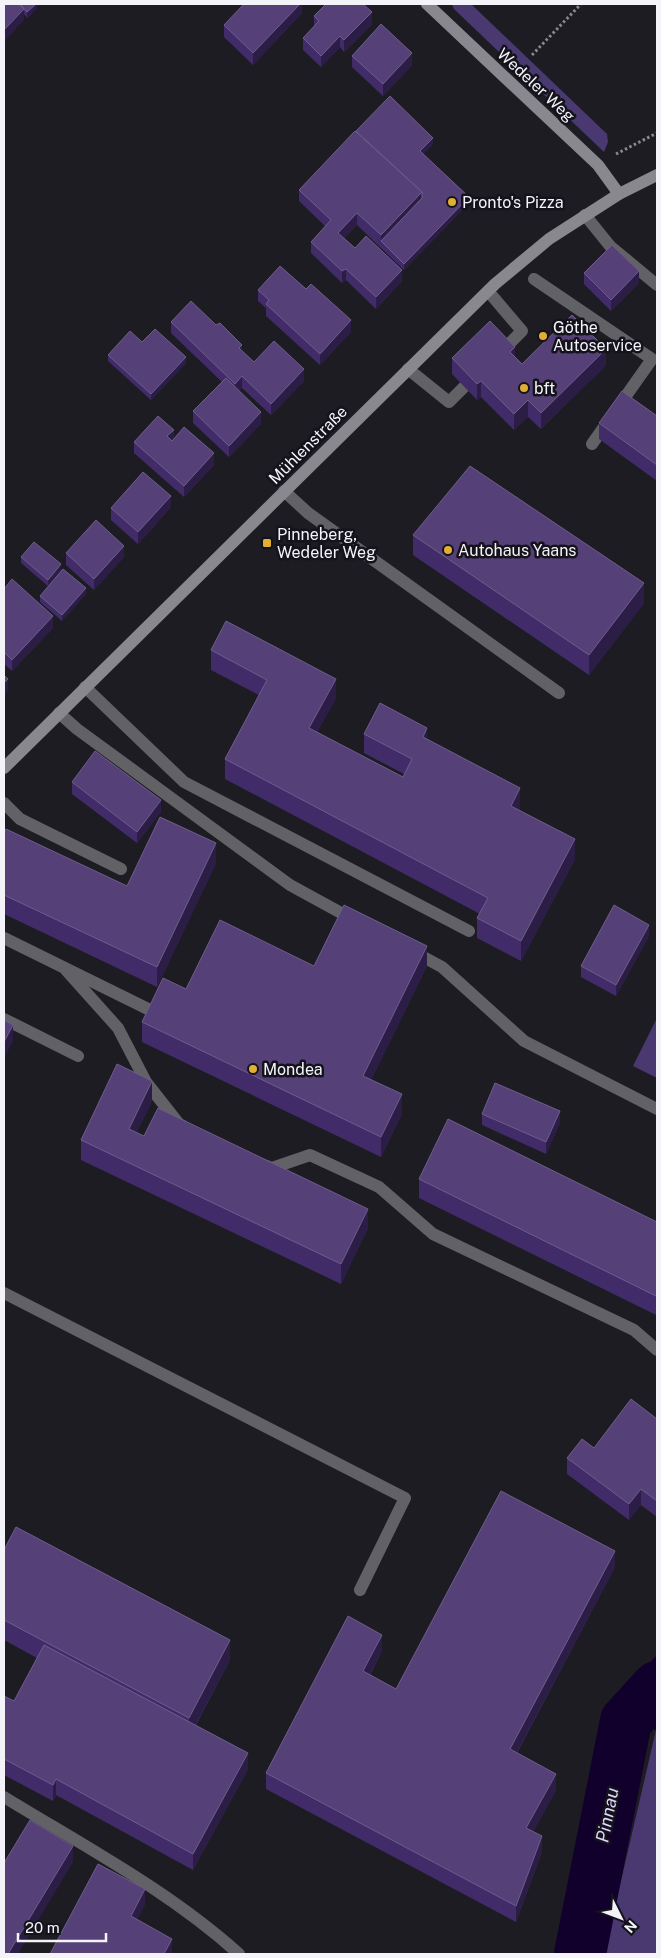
<svg xmlns="http://www.w3.org/2000/svg" width="661" height="1958" font-family="'Public Sans',sans-serif">
<style>
.green{fill:#493970}
.water{fill:#11002c}
.lines{fill:none;stroke-linecap:round;stroke-linejoin:round}
.river{stroke:#11002c;stroke-width:52}
.path{stroke:#89888f;stroke-width:3;stroke-dasharray:2.5 2.5;stroke-linecap:butt}
.service{stroke:#626165;stroke-width:12}
.minor{stroke:#626165;stroke-width:12}
.secondary{stroke:#89888e;stroke-width:12}
.wall{fill:#412c69}
.shaded-wall{fill:#2b1d46}
.building{fill:#554178;stroke:#6e5d8c}
.poi-dot{fill:#e1af34;stroke:#14121a;stroke-width:2}
.labels{text-anchor:middle;dominant-baseline:central;stroke-width:5;stroke-linejoin:round;paint-order:stroke}
.street-label{font-size:16px;fill:#f4f3f9;stroke:#14121a}
.poi-label{font-size:16px;fill:#f4f3f9;stroke:#14121a;text-anchor:start}
.water-label{font-size:18px;font-style:italic;fill:#dfd6ff;stroke:#14121a}
</style>
<rect width="100%" height="100%" fill="#1d1c23"/>
<!-- green -->
<g class="green">
<polygon points="452,4 471,4 607,134 608,142 604,152 454,9"/>
<polygon points="657,1018 657,1078 633,1066"/>
<polygon points="657,1729 657,1954 604,1954 656,1730"/>
</g>
<!-- water -->
<polygon class="water" points="657,1655 657,1729 656,1730 610,1705"/>
<g class="lines">
<!-- river -->
<polyline class="river" points="580,1954 626,1721 657,1687"/>
<!-- path -->
<g class="path">
<polyline points="532,55 581,4"/>
<polyline points="616,154 657,133"/>
</g>
<!-- service -->
<g class="service">
<polyline points="585,215 610,246 657,285"/>
<polyline points="488,291 522,331 500,353"/>
<polyline points="408,369 449,402 476,375"/>
<polyline points="284,491 308,513 559,693"/>
<polyline points="85,687 184,782 469,931"/>
<polyline points="59,713 77,729 290,885 354,920"/>
<polyline points="4,803 20,819 121,869"/>
<polyline points="4,938 150,1010"/>
<polyline points="414,952 442,967 524,1041 657,1109"/>
<polyline points="66,970 118,1028 146,1082 179,1124 183,1126"/>
<polyline points="4,1019 78,1056"/>
<polyline points="264,1165 272,1168 310,1155 379,1187 433,1234 634,1330 657,1350"/>
<polyline points="4,1293 405,1498 360,1590"/>
<path d="M4,1797C84,1846 169,1891 239,1954"/>
</g>
<!-- minor -->
<polyline class="minor" points="534,279 652,359 592,444"/>
<!-- secondary -->
<g class="secondary">
<polyline points="427,4 598,165 619,194"/>
<polyline points="4,768 495,284 549,239 619,194 657,175"/>
</g>
</g>
<!-- wall -->
<g class="wall">
<polygon points="4,4 37,4 37,8 27,18 24,14 24,20"/>
<polygon points="302,4 302,13 253,65 224,37 224,25"/>
<polygon points="314,16 372,24 344,52 340,47 321,67 303,50 303,38 314,27"/>
<polygon points="352,56 412,65 383,96 352,67"/>
<polygon points="433,144 423,154 469,203 404,270 357,225 344,238 355,248 402,281 376,309 346,280 342,283 311,253 311,242 325,226 299,201 299,190"/>
<polygon points="584,273 639,283 611,311 584,284"/>
<polygon points="258,290 351,332 320,365 266,316 266,308 258,301"/>
<polygon points="171,322 242,351 254,362 304,381 271,415 242,388 239,391 261,424 229,457 193,423 193,411 222,382 171,333"/>
<polygon points="142,342 186,363 151,400 108,361 108,355"/>
<polygon points="515,357 522,364 606,365 541,429 528,417 514,430 481,397 477,400 452,374 452,358"/>
<polygon points="657,416 657,481 599,439 599,423"/>
<polygon points="174,439 214,465 184,497 134,453 134,442"/>
<polygon points="171,507 138,544 111,520 111,508"/>
<polygon points="413,535 644,603 589,675 413,555"/>
<polygon points="66,553 124,557 94,590 66,565"/>
<polygon points="21,557 61,570 48,586 21,563"/>
<polygon points="4,589 53,628 12,671 4,664"/>
<polygon points="86,594 62,621 40,602 40,596"/>
<polygon points="211,650 336,698 317,732 403,777 404,774 364,753 364,734 427,739 520,808 519,810 575,859 521,961 477,938 477,918 480,914 225,779 225,759 259,695 211,670"/>
<polygon points="72,782 161,812 137,843 72,794"/>
<polygon points="4,833 127,886 216,863 157,987 4,914"/>
<polygon points="649,936 616,996 581,977 581,966"/>
<polygon points="314,966 427,966 371,1080 402,1114 381,1157 142,1042 142,1022 186,989"/>
<polygon points="152,1101 136,1133 368,1228 341,1284 81,1160 81,1140"/>
<polygon points="482,1114 560,1123 546,1154 482,1125"/>
<polygon points="419,1179 657,1222 657,1314 656,1315 419,1198"/>
<polygon points="657,1419 657,1517 641,1505 629,1520 567,1474 567,1458 594,1448"/>
<polygon points="4,1550 230,1660 196,1725 248,1769 193,1870 56,1795 53,1801 4,1775 4,1696 14,1701 37,1658 4,1640"/>
<polygon points="615,1567 517,1753 556,1790 533,1832 542,1852 516,1922 266,1789 266,1773 382,1651 370,1675 396,1689"/>
</g>
<!-- shaded-wall -->
<g class="shaded-wall">
<polygon points="36,4 37,4 37,8 27,18 27,12"/>
<polygon points="300,4 302,4 302,13 253,65 253,53"/>
<polygon points="24,9 24,20 4,42 4,30"/>
<polygon points="372,12 372,24 344,52 344,40"/>
<polygon points="340,36 340,47 321,67 321,56"/>
<polygon points="412,53 412,65 383,96 383,84"/>
<polygon points="433,138 433,144 420,157 420,151"/>
<polygon points="422,192 422,204 381,241 381,235"/>
<polygon points="469,197 469,203 404,270 404,264"/>
<polygon points="357,213 357,225 338,244 338,233"/>
<polygon points="346,269 346,280 342,283 342,271"/>
<polygon points="402,270 402,281 376,309 376,297"/>
<polygon points="639,271 639,283 611,311 611,300"/>
<polygon points="351,320 351,332 320,365 320,354"/>
<polygon points="242,345 242,356 239,348"/>
<polygon points="515,347 515,363 510,352"/>
<polygon points="606,349 606,365 541,429 541,413"/>
<polygon points="186,357 186,363 151,400 151,394"/>
<polygon points="304,369 304,381 271,415 271,404"/>
<polygon points="242,376 242,388 235,395 235,384"/>
<polygon points="481,381 481,397 477,400 477,384"/>
<polygon points="528,400 528,417 514,430 514,414"/>
<polygon points="261,412 261,424 229,457 229,446"/>
<polygon points="174,430 174,441 167,448 167,436"/>
<polygon points="214,453 214,465 184,497 184,486"/>
<polygon points="171,496 171,507 138,544 138,532"/>
<polygon points="124,546 124,557 94,590 94,579"/>
<polygon points="61,564 61,570 48,586 48,580"/>
<polygon points="644,583 644,603 589,675 589,655"/>
<polygon points="86,588 86,594 62,621 62,615"/>
<polygon points="53,616 53,628 12,671 12,660"/>
<polygon points="8,679 8,690 4,695 4,683"/>
<polygon points="336,679 336,698 309,747 309,728"/>
<polygon points="427,728 427,748 423,737"/>
<polygon points="520,788 520,808 511,826 511,806"/>
<polygon points="161,800 161,812 137,843 137,832"/>
<polygon points="575,839 575,859 521,961 521,941"/>
<polygon points="216,843 216,863 157,987 157,967"/>
<polygon points="649,925 649,936 616,996 616,985"/>
<polygon points="427,946 427,966 363,1096 363,1076"/>
<polygon points="13,1025 13,1041 4,1058 4,1042"/>
<polygon points="152,1081 152,1101 129,1149 129,1129"/>
<polygon points="402,1094 402,1114 381,1157 381,1137"/>
<polygon points="560,1111 560,1123 546,1154 546,1142"/>
<polygon points="368,1209 368,1228 341,1284 341,1264"/>
<polygon points="657,1294 657,1314 656,1315 656,1296"/>
<polygon points="641,1489 641,1505 629,1520 629,1504"/>
<polygon points="615,1551 615,1567 510,1765 510,1749"/>
<polygon points="382,1635 382,1651 363,1687 363,1671"/>
<polygon points="230,1640 230,1660 189,1737 189,1718"/>
<polygon points="248,1753 248,1769 193,1870 193,1854"/>
<polygon points="556,1774 556,1790 526,1845 526,1828"/>
<polygon points="56,1779 56,1795 53,1801 53,1785"/>
<polygon points="542,1836 542,1852 516,1922 516,1906"/>
<polygon points="73,1846 73,1862 18,1954 8,1954"/>
<polygon points="145,1889 145,1905 131,1932 131,1916"/>
<polygon points="172,1939 172,1954 164,1954"/>
</g>
<!-- building -->
<g class="building">
<polygon points="4,4 19,4 24,9 4,30"/>
<polygon points="20,4 36,4 27,12"/>
<polygon points="244,4 300,4 253,53 224,25"/>
<polygon points="326,4 363,4 372,12 344,40 340,36 321,56 303,38 319,21 314,16"/>
<polygon points="381,24 412,53 383,84 352,56"/>
<polygon points="390,96 433,138 420,151 469,197 404,264 381,241 422,198 422,192 356,131"/>
<polygon points="355,131 422,192 381,235 357,213 338,233 355,248 366,236 402,270 376,297 346,269 342,271 311,242 331,220 299,190"/>
<polygon points="612,245 639,271 611,300 584,273"/>
<polygon points="280,266 306,289 311,284 351,320 320,354 266,304 269,300 258,290"/>
<polygon points="191,301 216,325 220,323 242,345 239,348 254,362 274,341 304,369 271,404 242,376 235,384 171,322"/>
<polygon points="572,315 606,349 541,413 528,400 514,414 481,381 477,384 452,358 490,321 515,347 510,352 522,364"/>
<polygon points="155,329 186,357 151,394 108,355 130,331 142,342"/>
<polygon points="226,378 261,412 229,446 193,411"/>
<polygon points="622,391 657,416 657,465 599,423"/>
<polygon points="158,416 174,430 167,436 172,441 184,427 214,453 184,486 134,442"/>
<polygon points="470,466 644,583 589,655 413,535"/>
<polygon points="143,472 171,496 138,532 111,508"/>
<polygon points="96,520 124,546 94,579 66,553"/>
<polygon points="34,542 61,564 48,580 21,557"/>
<polygon points="63,569 86,588 62,615 40,596"/>
<polygon points="12,579 53,616 12,660 4,652 4,589"/>
<polygon points="226,621 336,679 309,728 403,777 412,759 364,734 380,703 427,728 423,737 520,788 511,806 575,839 521,941 477,918 488,898 225,759 267,680 211,650"/>
<polygon points="4,675 8,679 4,683"/>
<polygon points="95,751 161,800 137,832 72,782"/>
<polygon points="160,817 216,843 157,967 4,895 4,833 6,829 127,886"/>
<polygon points="344,905 427,946 363,1076 402,1094 381,1137 142,1022 163,978 186,989 220,920 314,966"/>
<polygon points="614,905 649,925 616,985 581,966"/>
<polygon points="4,1020 13,1025 4,1042"/>
<polygon points="117,1064 152,1081 129,1129 144,1136 158,1108 368,1209 341,1264 81,1140"/>
<polygon points="495,1083 560,1111 546,1142 482,1114"/>
<polygon points="448,1119 657,1222 657,1294 656,1296 419,1179"/>
<polygon points="631,1399 657,1419 657,1501 641,1489 629,1504 567,1458 582,1439 594,1448"/>
<polygon points="501,1491 615,1551 510,1749 556,1774 526,1828 542,1836 516,1906 266,1773 348,1616 382,1635 363,1671 396,1689"/>
<polygon points="16,1527 230,1640 189,1718 4,1620 4,1550"/>
<polygon points="44,1645 248,1753 193,1854 56,1779 53,1785 4,1759 4,1696 14,1701"/>
<polygon points="30,1820 73,1846 8,1954 4,1954 4,1863"/>
<polygon points="98,1864 145,1889 131,1916 172,1939 164,1954 50,1954"/>
</g>
<!-- markers -->
<g class="poi-dot">
<circle cx="452" cy="202" r="5"/>
<circle cx="543" cy="336" r="5"/>
<circle cx="524" cy="388" r="5"/>
<rect x="262" y="538" width="10" height="10" rx="2.5"/>
<circle cx="448" cy="550" r="5"/>
<circle cx="253" cy="1069" r="5"/>
</g>
<g class="labels">
<!-- street labels -->
<g class="street-label">
<text transform="translate(536 85) rotate(43)">Wedeler Weg</text>
<text transform="translate(308 445) rotate(-45)">Mühlenstraße</text>
</g>
<!-- poi labels -->
<g class="poi-label">
<text x="462" y="202">Pronto's Pizza</text>
<text x="553" y="327">Göthe<tspan x="553" dy="18">Autoservice</tspan></text>
<text x="534" y="388">bft</text>
<text x="277" y="534">Pinneberg,<tspan x="277" dy="18">Wedeler Weg</tspan></text>
<text x="458" y="550">Autohaus Yaans</text>
<text x="263" y="1069">Mondea</text>
</g>
<!-- water labels -->
<g class="water-label">
<text transform="translate(607 1815) rotate(-79)">Pinnau</text>
</g>
</g>
<!-- border -->
<rect width="661" height="1958" fill="none" stroke="#f4f3f9" stroke-width="10"/>
<!-- north arrow -->
<g transform="translate(621 1918) rotate(132)" stroke="#14121a" stroke-width="4" paint-order="stroke">
<path d="M0-4L9 19L0 12L-9 19Z" fill="#f4f3f9"/>
<text y="-8" font-size="14" font-weight="bold" text-anchor="middle" fill="#f4f3f9">N</text>
</g>
<!-- scale -->
<path d="M18 1933v8h88v-8" fill="none" stroke="#f4f3f9" stroke-width="2.5"/>
<text x="25" y="1933" font-size="15" fill="#f4f3f9" stroke="#14121a" stroke-width="4" paint-order="stroke">20 m</text>
</svg>
